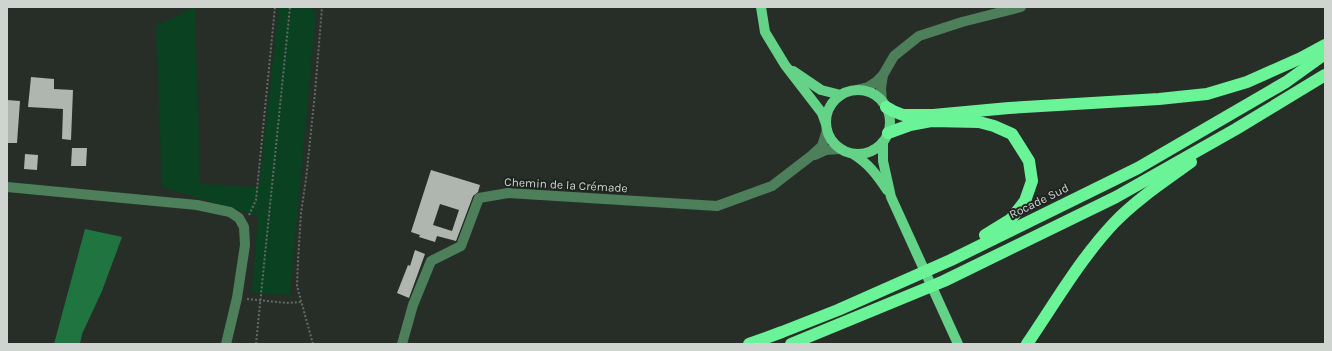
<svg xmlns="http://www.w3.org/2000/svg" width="1332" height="351" font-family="Karla,sans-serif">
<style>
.green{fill:#0a4120}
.water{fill:#207440}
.building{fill:#aeb6af;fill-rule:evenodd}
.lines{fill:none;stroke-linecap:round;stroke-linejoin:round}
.path{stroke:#646a65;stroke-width:2;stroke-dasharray:2 2;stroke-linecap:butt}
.minor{stroke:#4d7f5b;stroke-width:10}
.major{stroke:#64d287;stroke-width:10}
.highway{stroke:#6bf398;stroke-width:12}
.labels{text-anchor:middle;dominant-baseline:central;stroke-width:4;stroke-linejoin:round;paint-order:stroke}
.street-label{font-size:12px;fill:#d0d4d1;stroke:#1e241f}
</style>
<rect width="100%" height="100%" fill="#272e28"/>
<!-- green -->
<polygon class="green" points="195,7 200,184 259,187 279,7 311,7 316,13 290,295 252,293 258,216 162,187 156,26"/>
<!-- water -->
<polygon class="water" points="85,229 122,237 102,291 82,334 80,344 54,344"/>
<!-- building -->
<g class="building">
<polygon points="31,77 54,79 54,89 73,90 71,140 62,139 63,109 28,107"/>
<polygon points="7,100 20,101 17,143 7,143"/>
<polygon points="72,148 87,148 86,166 71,166"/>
<polygon points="25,154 38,155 37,170 24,169"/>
<path d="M431,170L480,185L478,192L473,196L456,241L437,236L435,242L419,237L420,235L411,232ZM440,204L459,210L452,231L433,225Z"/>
<polygon points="415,250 425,254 409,298 397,293 408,265 410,266"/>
</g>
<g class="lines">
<!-- path -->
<g class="path">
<polyline points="249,215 256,200 275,7"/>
<polyline points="247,299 287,303 301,302"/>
<polyline points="256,344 290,7"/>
<polyline points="313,344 297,286 298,261 301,213 306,179 315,93 322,7"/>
</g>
<!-- minor -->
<g class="minor">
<polyline points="856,90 868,87 876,82 883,75 894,56 919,36 962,22 1021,7"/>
<polyline points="882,102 881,88 883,75"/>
<polyline points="815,155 826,150 840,149"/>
<polyline points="7,187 197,205 230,212 239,218 244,227 245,245 237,298 226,344"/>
<polyline points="402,344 413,305 431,261 461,246 479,198 508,193 717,206 772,186 811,156 822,146 827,130"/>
</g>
<!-- major -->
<g class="major">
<polyline points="761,7 765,32 785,65 822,113 826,124"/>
<polyline points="793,71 821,90 841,95"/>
<circle cx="858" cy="122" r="32"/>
<polyline points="883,142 883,161 891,197 958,344"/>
<path d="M853,154C868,163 877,175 887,190"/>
</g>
<!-- highway -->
<g class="highway">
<polyline points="886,107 893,111 903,115 933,115 1009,108 1159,99 1207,94 1247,82 1301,58 1325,45"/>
<polyline points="888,133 910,125 931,121 979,122 994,126 1012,134 1029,161 1032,181 1025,201 1011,219 985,235"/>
<polyline points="749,344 782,332 838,310 951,260 1138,168 1286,82 1325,54"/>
<polyline points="791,344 944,281 1116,197 1236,129 1325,75"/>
<path d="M1027,344C1055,303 1080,259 1114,223C1137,199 1165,181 1191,162"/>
</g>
</g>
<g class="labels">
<!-- street labels -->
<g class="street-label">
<text transform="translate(566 185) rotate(3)">Chemin de la Crémade</text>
<text transform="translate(1039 201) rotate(-26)">Rocade Sud</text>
</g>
</g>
<!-- border -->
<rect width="1332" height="351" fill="none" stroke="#d0d4d1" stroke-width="16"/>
</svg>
